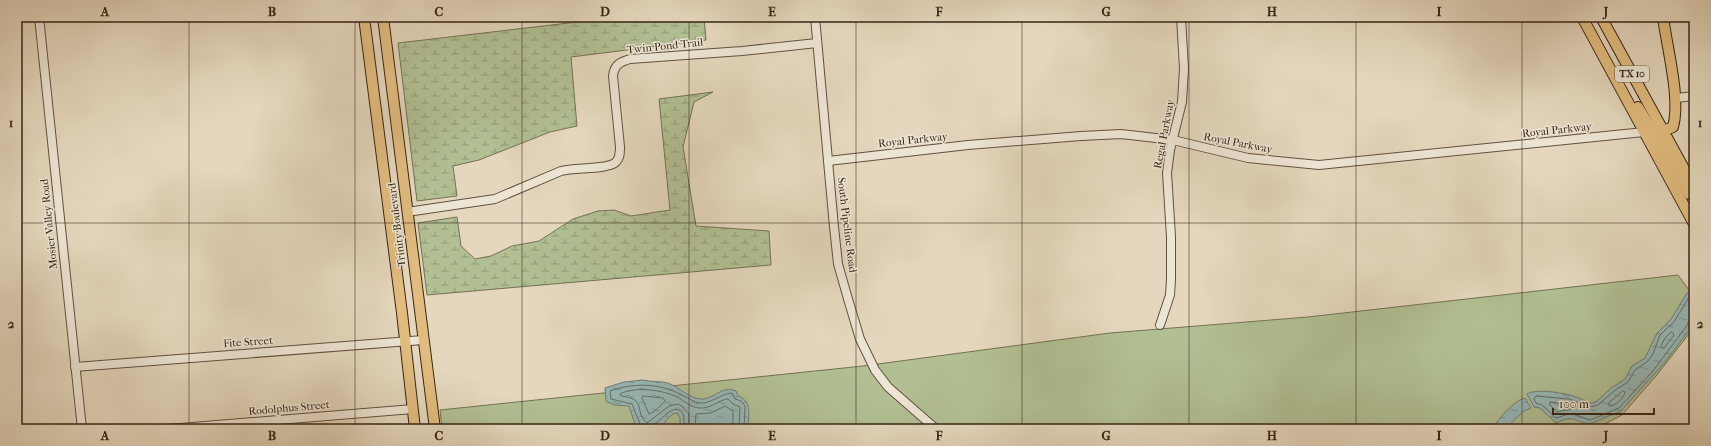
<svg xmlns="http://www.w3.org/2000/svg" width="1711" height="446" font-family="'IM FELL French Canon',serif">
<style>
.green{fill:#b1bf93;stroke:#747254}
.wetland{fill:url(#wetland-marsh);stroke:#747254}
.water{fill:url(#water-ripples);stroke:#707d77}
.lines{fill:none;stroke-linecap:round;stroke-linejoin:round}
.shore{stroke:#666e66;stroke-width:1}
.minor-casing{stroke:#625140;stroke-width:10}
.major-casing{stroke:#362416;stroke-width:12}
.minor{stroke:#ede5d4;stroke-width:8}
.major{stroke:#e2bc7e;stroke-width:10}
.grid{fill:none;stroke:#362416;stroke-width:1;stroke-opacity:0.55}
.labels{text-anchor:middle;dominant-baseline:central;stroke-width:3;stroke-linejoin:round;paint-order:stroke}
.shield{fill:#ede5d4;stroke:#6d5e4f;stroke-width:1}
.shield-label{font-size:10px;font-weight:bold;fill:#362416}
.street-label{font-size:11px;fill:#362416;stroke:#ede5d4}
.neatline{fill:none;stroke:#362416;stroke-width:1.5}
.grid-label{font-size:13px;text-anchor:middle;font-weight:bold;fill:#362416}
</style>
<defs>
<pattern id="wetland-marsh" width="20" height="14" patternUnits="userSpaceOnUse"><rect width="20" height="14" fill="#b1bf93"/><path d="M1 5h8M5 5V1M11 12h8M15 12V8" fill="none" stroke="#919b77"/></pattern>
<pattern id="water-ripples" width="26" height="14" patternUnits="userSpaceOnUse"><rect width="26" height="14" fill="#97b8b7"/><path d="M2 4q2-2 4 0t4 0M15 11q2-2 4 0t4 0" fill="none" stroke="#7c9594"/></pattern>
</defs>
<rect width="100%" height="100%" fill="#e4d7bd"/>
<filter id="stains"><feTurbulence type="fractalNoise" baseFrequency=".005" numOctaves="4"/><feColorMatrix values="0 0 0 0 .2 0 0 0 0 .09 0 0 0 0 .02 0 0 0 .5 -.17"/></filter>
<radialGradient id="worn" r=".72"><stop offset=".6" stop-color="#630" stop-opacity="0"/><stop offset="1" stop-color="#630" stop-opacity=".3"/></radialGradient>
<!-- green -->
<polygon class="green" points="1678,275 1694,297 1694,324 1692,330 1656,376 1622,415 1595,429 442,429 440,410 863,366 1110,333 1308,317"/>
<!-- wetland -->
<g class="wetland">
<polygon points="620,17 704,17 706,40 571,57 577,126 550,132 479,160 453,166 457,196 417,201 398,43"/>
<polygon points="713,92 694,102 683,147 696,226 769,231 771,265 427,295 418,223 457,217 461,246 475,259 491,256 512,246 539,241 573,219 598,211 614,210 631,216 670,210 659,99"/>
</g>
<!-- water -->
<g class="water">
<path d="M1694,289V318L1690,329L1665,362L1621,411L1590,424C1574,422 1575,414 1556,423L1540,408L1534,407L1527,394C1537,388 1565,393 1576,397C1582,399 1586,402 1591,403L1596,402L1611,388L1625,379L1632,366L1645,358L1657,333L1671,319L1687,293Z"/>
<path d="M643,380C651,382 661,381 668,383C679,387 690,399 701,399C714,400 721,385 736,391L738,396C753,401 748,416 748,429H680V418L677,413C671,414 670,417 666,421C659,429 648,430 638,427L635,424L629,406L614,405L606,401L605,388L624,382Z"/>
<path d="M1525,398L1531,408L1524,411L1505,429H1491C1500,419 1511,402 1525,398Z"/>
</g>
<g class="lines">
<!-- shore -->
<g class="shore">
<polyline points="1694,294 1689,297 1674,322 1660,335 1653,354 1648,361 1635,370 1628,382 1614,391 1598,405 1590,407 1569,399 1536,396 1534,399 1536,403 1542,405 1556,418 1569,414 1576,415 1590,420 1619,408 1652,372 1686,327 1689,321 1694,319"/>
<polygon points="1672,332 1674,335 1664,348 1662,348 1661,346 1665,338"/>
<path d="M1623,391L1625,392C1624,398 1616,406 1609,406V403Z"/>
<polygon points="643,396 663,398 665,401 655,411 649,414 642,398"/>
<polygon points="1551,402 1573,406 1574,408 1557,412 1550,405"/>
<path d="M642,429L632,404L611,399L610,391C633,383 656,383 678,393C686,396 692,402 700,403C711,404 720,394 732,393L735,399L741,401L745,406L744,429"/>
<path d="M652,429L654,424C662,420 667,410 677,409C687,413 683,421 684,429"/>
<path d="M689,429V414L683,407L678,404L669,406L647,423C633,411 648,399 621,396L620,394C635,386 663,390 677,397C684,401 691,407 699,408C711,409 718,400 728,399L733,404L740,407L739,429"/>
<polyline points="695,429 696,414 711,413 725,406 733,411 733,429"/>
</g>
<!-- minor casing -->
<g class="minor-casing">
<g id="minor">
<polyline points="39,17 82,429"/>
<polyline points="815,17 834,227 838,264 848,299 860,339 875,370 888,387 936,429"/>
<polyline points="1676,98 1694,96"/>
<polyline points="828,161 968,145 1081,136 1121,134 1173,140 1248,158 1319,165 1644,132"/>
<path d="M407,212L495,199L561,171C574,167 608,170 616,162C620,158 620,153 620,147L613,76C614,65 620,62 630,59L742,51L817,43"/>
<polyline points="1160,325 1170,295 1171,279 1171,237 1167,173 1170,150 1182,102 1184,69 1181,17"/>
<polyline points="75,367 423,340"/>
<polyline points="168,429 413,409"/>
</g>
</g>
<!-- major casing -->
<g class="major-casing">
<g id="major">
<polyline points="364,17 402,313 415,429"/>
<polyline points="383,17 435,429"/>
<polyline points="1582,17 1694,224"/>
<polyline points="1601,17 1694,187"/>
<path d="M1663,17C1667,48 1681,99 1673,127L1663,131"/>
<polyline points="1638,107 1649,125 1663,131"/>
<polyline points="1644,132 1659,140 1689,194 1694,194"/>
</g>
</g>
<!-- minor -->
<use href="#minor" class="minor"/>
<!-- major -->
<use href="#major" class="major"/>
</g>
<!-- grid -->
<path class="grid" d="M189,17V429M355,17V429M522,17V429M689,17V429M856,17V429M1022,17V429M1189,17V429M1356,17V429M1522,17V429M17,223H1694"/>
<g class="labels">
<!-- shield labels -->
<rect class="shield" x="1615" y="66" width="34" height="16" rx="3"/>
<g class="shield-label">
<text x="1632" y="74">TX 10</text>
</g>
<!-- street labels -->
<g class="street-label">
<text transform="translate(665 46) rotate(-6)">Twin Pond Trail</text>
<text transform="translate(1557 130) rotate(-6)">Royal Parkway</text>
<text transform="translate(1164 134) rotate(-79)">Regal Parkway</text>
<text transform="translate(913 140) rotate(-6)">Royal Parkway</text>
<text transform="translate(1238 143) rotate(11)">Royal Parkway</text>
<text transform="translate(49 224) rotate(-96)">Mosier Valley Road</text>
<text transform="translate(397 225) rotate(-97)">Trinity Boulevard</text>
<text transform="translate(847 225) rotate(83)">South Pipeline Road</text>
<text transform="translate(248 342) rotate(-4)">Fite Street</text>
<text transform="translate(289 408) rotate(-5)">Rodolphus Street</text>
</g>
</g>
<!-- margin -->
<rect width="1711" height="446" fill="none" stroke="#e4d7bd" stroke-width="44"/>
<!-- scale -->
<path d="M1553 408v6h101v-6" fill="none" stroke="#362416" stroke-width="2"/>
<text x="1559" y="408" font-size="12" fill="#362416" stroke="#ede5d4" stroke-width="3" paint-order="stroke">100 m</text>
<rect x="22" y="22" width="1667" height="402" class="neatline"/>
<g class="grid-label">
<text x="105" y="16">A</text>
<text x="272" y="16">B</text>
<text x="439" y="16">C</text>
<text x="605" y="16">D</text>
<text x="772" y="16">E</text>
<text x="939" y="16">F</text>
<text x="1106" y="16">G</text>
<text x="1272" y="16">H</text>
<text x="1439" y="16">I</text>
<text x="1606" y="16">J</text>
<text x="11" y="127">1</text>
<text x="1700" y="127">1</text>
<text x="11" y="328">2</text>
<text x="1700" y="328">2</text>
<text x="105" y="440">A</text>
<text x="272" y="440">B</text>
<text x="439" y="440">C</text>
<text x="605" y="440">D</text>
<text x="772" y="440">E</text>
<text x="939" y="440">F</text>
<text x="1106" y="440">G</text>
<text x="1272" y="440">H</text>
<text x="1439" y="440">I</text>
<text x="1606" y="440">J</text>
</g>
<rect width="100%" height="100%" filter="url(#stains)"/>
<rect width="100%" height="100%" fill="url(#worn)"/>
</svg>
